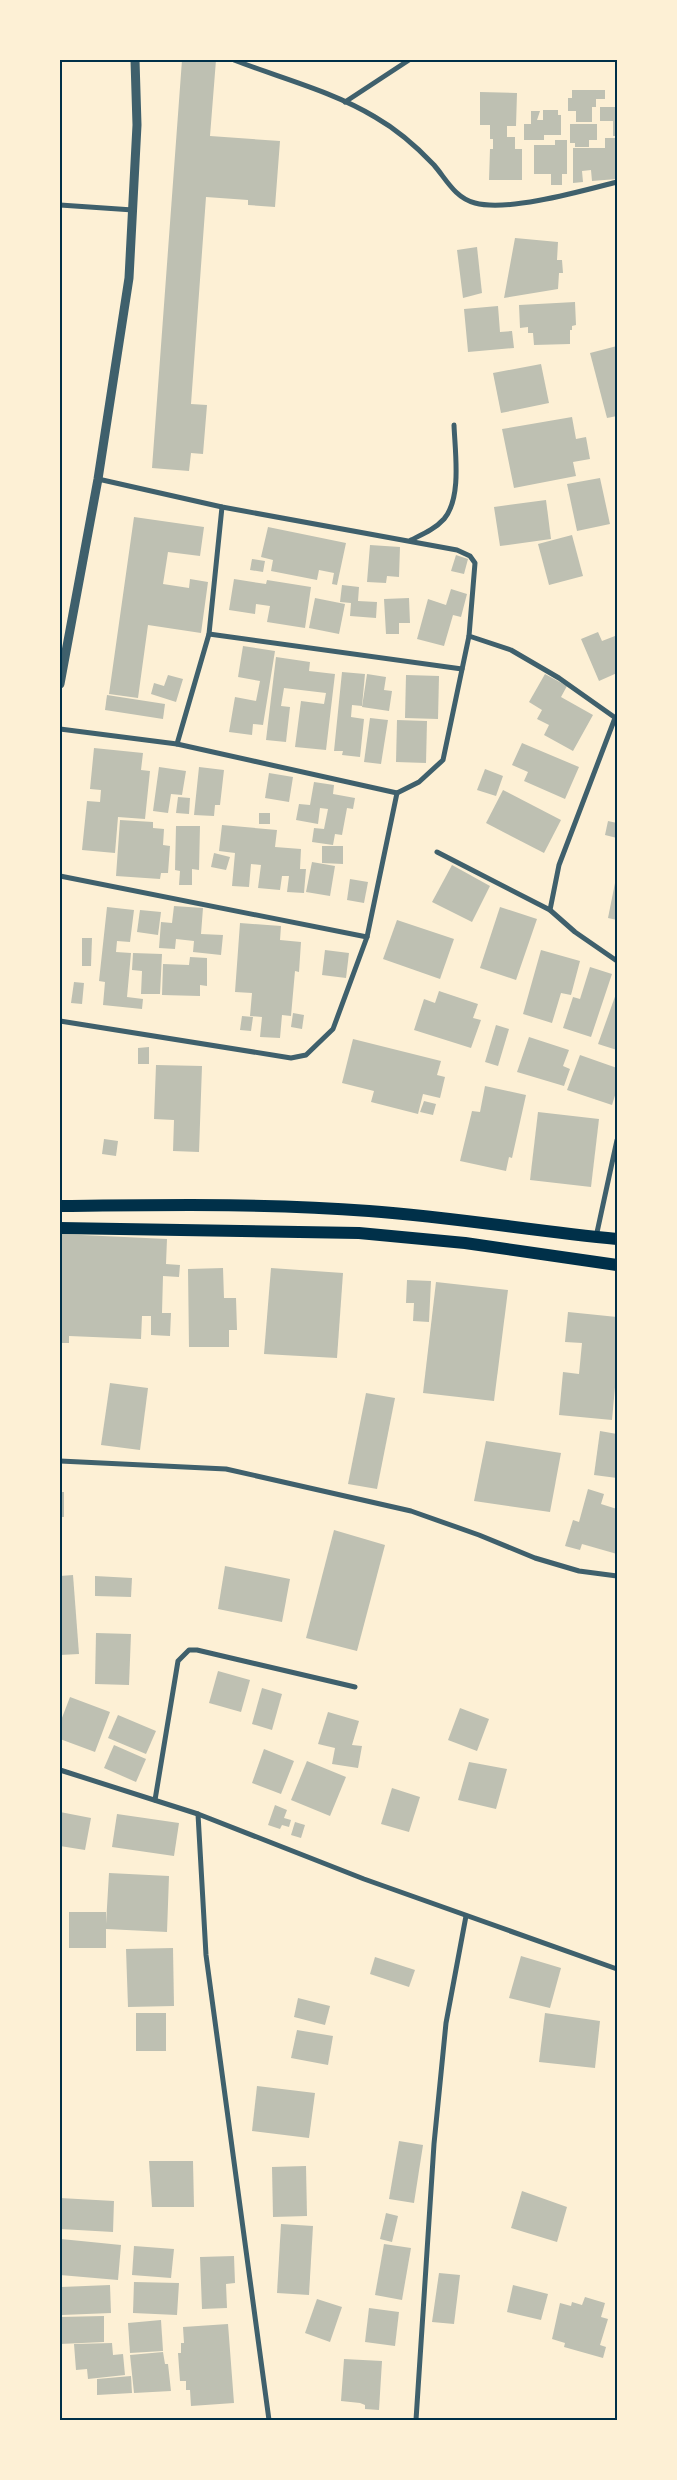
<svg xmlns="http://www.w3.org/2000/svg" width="677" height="2480" font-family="'Zilla Slab',serif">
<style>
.building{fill:#bec0b2}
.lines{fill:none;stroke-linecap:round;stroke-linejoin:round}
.minor{stroke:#3f606c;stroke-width:5}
.tertiary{stroke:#3f606c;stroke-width:9}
.primary{stroke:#003049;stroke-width:12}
.neatline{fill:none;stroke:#003049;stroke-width:2}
</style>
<rect width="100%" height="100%" fill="#fdf0d5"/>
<!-- building -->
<g class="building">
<polygon points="182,60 216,60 210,136 280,141 275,207 248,205 248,200 206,197 191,404 207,405 203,454 191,453 189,471 152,468"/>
<polygon points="572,90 605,90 605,99 596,99 596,107 592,107 592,122 576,122 576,111 568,111 568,98 572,98"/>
<polygon points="480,92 517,93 516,126 507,126 507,137 515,137 515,149 522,149 522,180 489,180 490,149 493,149 493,139 490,139 490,125 480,125"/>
<polygon points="600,107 617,107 617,136 613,136 613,121 600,121"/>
<polygon points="543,110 558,110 558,115 561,115 561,135 544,135 544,140 524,140 524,124 531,124 531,111 540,111 537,120 543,120"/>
<polygon points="570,124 597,124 597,140 589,140 589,147 575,147 575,143 570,143"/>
<polygon points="605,138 616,138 617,179 592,181 591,170 582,171 583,182 573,183 573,148 605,148"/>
<polygon points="555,140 567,140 567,174 562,174 562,185 551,185 551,174 534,174 534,145 555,145"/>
<polygon points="515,238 558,242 557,260 562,260 563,273 559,273 558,289 504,298"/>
<polygon points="477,247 482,293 463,298 457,250"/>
<polygon points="575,302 576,325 572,326 572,330 570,330 570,344 534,345 533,333 528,333 528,327 520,328 519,305"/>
<polygon points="498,306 500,332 512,331 514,348 468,352 464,309"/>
<polygon points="617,346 617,416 607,418 590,353"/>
<polygon points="541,364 549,403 501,413 493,373"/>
<polygon points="572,417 576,439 586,437 590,459 573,462 576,476 514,488 502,429"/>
<polygon points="600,478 610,524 577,531 567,484"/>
<polygon points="546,500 551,539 500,546 494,507"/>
<polygon points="134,517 204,527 200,556 168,552 163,584 189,588 190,579 208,582 201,633 148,625 138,698 109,694"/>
<polygon points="268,527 346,543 337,585 332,584 334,573 319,570 317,580 271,571 273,560 261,557"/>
<polygon points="572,535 583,576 549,585 538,544"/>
<polygon points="370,545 400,547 399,577 387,576 386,583 367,582"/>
<polygon points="456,555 468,559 464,574 451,571"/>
<polygon points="252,559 265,561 263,572 250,570"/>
<polygon points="234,579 266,584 267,580 311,587 305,628 267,622 270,606 256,604 255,614 229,610"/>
<polygon points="342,585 359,587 358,601 377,602 376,618 350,616 351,603 340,602"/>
<polygon points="451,589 467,594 461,617 453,615 444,646 417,639 428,599 446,605"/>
<polygon points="315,598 345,604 339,634 309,628"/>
<polygon points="409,598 410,623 399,623 399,634 386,634 384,599"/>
<polygon points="598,632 602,641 615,636 617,641 617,673 599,681 581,639"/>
<polygon points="243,646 275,651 263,725 253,724 252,735 229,732 235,697 256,701 260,681 238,677"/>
<polygon points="276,657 310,662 309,671 335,674 326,750 295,747 301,701 324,704 326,693 284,688 281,706 290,707 286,742 266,740"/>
<polygon points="342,672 365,674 362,706 352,705 351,717 364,719 360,757 342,755 343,751 334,751"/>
<polygon points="367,674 386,677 384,690 392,691 389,711 362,707"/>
<polygon points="545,674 567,686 561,697 593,715 573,751 544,735 549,725 537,719 542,710 529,702"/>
<polygon points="168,675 183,679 176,702 151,694 154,683 164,686"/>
<polygon points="406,675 439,676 438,719 405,718"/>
<polygon points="107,695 165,704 163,719 105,710"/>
<polygon points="370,718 388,720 381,764 364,762"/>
<polygon points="397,720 427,721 426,763 396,762"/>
<polygon points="522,743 579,767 565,799 524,781 528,772 512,765"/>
<polygon points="94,748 143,753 141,770 150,771 145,819 118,817 115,853 82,850 87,801 100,802 101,790 90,789"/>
<polygon points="159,767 186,771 182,795 171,794 168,813 153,811"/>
<polygon points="199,767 224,770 220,805 215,805 214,816 194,815"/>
<polygon points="485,769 503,776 496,796 477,790"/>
<polygon points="269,773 293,777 289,802 265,798"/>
<polygon points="314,782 334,785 333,794 355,798 353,809 347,808 342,835 335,834 333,845 312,842 314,828 324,829 328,809 320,808 318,824 296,820 299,804 310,805"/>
<polygon points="503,790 561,820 544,853 486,823"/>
<polygon points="178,797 190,798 189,814 176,813"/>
<rect x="259" y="813" width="11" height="11"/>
<polygon points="120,820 153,822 153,828 164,829 163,845 170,846 168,873 161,873 160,879 116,876"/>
<polygon points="608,821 617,823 617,838 605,835"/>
<polygon points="222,825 277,830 275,847 301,849 300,869 306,869 304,893 287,892 289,876 282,876 280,890 258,888 261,865 251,864 249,887 232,886 235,853 219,851"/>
<polygon points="176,826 200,826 199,870 192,869 192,885 179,885 180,871 175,870"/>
<polygon points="322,846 343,846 343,864 322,863"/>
<polygon points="214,853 230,857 226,870 211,867"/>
<polygon points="312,862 335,866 330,896 306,892"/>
<polygon points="452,865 490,886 472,922 432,902"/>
<polygon points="616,878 617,878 617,920 608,918"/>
<polygon points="350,879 368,882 364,903 347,900"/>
<polygon points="174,906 203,908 201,934 223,935 221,955 193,952 194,941 176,939 175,949 159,948 161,922 172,923"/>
<polygon points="107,907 134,910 130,942 117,941 116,952 131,953 127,997 143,999 142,1009 103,1005 105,982 99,981"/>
<polygon points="500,907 537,919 516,980 480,968"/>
<polygon points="140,910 161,912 158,935 137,932"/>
<polygon points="397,920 454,939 440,979 383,959"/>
<polygon points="240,923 281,926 280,940 301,942 299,972 295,971 291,1016 282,1015 280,1038 260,1037 262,1017 250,1016 252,993 235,992"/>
<polygon points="82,938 92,938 91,966 82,966"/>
<polygon points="325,950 349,953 346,978 322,975"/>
<polygon points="541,950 580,961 571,995 561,993 552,1023 523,1014"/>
<polygon points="133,953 162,954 160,994 141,994 142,971 132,970"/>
<polygon points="190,957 207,958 207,986 200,985 200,996 162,995 163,964 189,965"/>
<polygon points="590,967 612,974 591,1037 563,1028 573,997 580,999"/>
<polygon points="74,982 84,983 82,1004 71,1003"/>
<polygon points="439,991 478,1004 473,1018 481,1020 471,1048 414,1030 424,999 435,1003"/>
<polygon points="617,991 617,1050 598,1044"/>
<polygon points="293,1013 304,1015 302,1029 291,1027"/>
<polygon points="242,1016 253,1017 251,1031 240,1030"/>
<polygon points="496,1025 509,1029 498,1066 485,1062"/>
<polygon points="529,1037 569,1050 563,1066 570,1069 564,1086 517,1072"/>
<polygon points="353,1039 441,1061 437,1075 445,1077 440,1098 423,1094 418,1114 371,1102 374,1091 342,1083"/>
<polygon points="149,1047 149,1064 138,1064 138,1048"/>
<polygon points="580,1055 617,1068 617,1089 612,1105 567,1090"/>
<polygon points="156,1065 202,1066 199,1152 173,1151 174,1120 154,1119"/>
<polygon points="485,1086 526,1095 512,1158 509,1157 506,1171 460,1161 472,1111 480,1112"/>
<polygon points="424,1101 436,1104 433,1115 420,1112"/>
<polygon points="538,1112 599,1119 591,1187 530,1180"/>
<polygon points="104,1139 118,1141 116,1156 102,1154"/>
<polygon points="60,1234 167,1239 166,1264 180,1265 179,1277 163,1276 162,1313 171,1313 170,1336 151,1335 151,1316 142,1316 141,1339 69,1336 69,1343 60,1343"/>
<polygon points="223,1268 224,1298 236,1298 237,1330 229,1330 229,1347 189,1347 188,1269"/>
<polygon points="271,1268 343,1273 337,1358 264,1354"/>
<polygon points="407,1280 431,1281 429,1322 413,1321 414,1303 406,1303"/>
<polygon points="436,1282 508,1290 494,1401 423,1393"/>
<polygon points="568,1312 617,1317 617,1365 612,1420 559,1415 563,1372 579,1374 582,1343 565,1342"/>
<polygon points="110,1383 148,1388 140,1450 101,1445"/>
<polygon points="366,1393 395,1398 377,1489 348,1484"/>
<polygon points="600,1431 617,1434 617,1478 594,1475"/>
<polygon points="486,1441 561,1453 550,1512 474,1501"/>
<polygon points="588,1489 604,1494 601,1504 617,1509 617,1554 582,1544 580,1550 565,1546 573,1520 579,1522"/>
<rect x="60" y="1492" width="4" height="25"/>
<polygon points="334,1530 385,1545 357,1651 306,1638"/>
<polygon points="225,1566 290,1579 282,1622 218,1609"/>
<polygon points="73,1575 79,1654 60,1655 60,1576"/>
<polygon points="95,1576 132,1578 131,1597 95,1596"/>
<polygon points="96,1633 131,1634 129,1685 95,1684"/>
<polygon points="218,1671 250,1680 241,1712 209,1703"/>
<polygon points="262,1688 282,1694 272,1730 252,1724"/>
<polygon points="70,1697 110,1712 95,1752 60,1739 60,1723"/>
<polygon points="460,1708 489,1719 477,1751 448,1740"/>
<polygon points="328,1712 359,1721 352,1745 362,1746 358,1768 332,1764 335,1748 318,1744"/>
<polygon points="118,1715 156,1731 146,1754 108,1738"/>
<polygon points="114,1745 146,1759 136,1782 104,1768"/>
<polygon points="264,1749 294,1761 281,1794 252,1783"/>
<polygon points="307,1761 346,1777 330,1816 291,1800"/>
<polygon points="469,1762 507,1769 496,1809 458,1800"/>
<polygon points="392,1788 420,1797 409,1832 381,1824"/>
<polygon points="275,1805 287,1810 284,1818 291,1820 289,1827 282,1825 280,1829 268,1825"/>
<polygon points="60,1812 91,1818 85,1850 60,1846"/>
<polygon points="117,1814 179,1823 174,1856 112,1847"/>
<polygon points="295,1822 305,1825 301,1838 291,1835"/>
<polygon points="109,1873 169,1876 167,1932 106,1929 106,1948 69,1948 69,1912 106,1912 106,1924"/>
<polygon points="173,1948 174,2006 128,2007 126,1949"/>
<polygon points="521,1956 561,1968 550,2008 509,1998"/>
<polygon points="375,1957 415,1970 409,1987 370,1974"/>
<polygon points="298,1998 330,2006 325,2025 294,2017"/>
<rect x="136" y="2013" width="30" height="38"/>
<polygon points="545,2013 600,2021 595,2068 539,2062"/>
<polygon points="297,2030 333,2036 328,2065 291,2058"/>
<polygon points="257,2086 315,2093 309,2138 252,2131"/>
<polygon points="399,2141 423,2145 414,2203 389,2199"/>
<polygon points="149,2161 193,2161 194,2207 152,2207"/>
<polygon points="306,2166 307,2216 273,2217 272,2167"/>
<polygon points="522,2191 567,2207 557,2242 511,2228"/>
<polygon points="60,2198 114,2201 113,2232 60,2229"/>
<polygon points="386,2213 398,2216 392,2242 380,2239"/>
<polygon points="281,2224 313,2226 309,2295 277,2293"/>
<polygon points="61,2239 121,2245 118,2280 60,2275"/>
<polygon points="384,2244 411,2248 402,2300 375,2295"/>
<polygon points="134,2246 174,2249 171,2278 132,2275"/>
<polygon points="234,2256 235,2283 226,2284 227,2308 202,2309 200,2257"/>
<polygon points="439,2273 460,2275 454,2324 432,2322"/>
<polygon points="134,2282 179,2283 177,2315 133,2313"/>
<polygon points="110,2285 111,2313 62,2315 61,2287"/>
<polygon points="513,2285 548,2294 541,2320 507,2312"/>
<polygon points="585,2297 605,2303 601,2317 608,2319 600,2345 606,2347 603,2358 564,2347 565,2343 552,2339 560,2303 571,2306 572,2302 582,2305"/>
<polygon points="317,2299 342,2307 330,2342 305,2333"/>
<polygon points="369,2308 399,2312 395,2346 365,2342"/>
<polygon points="104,2316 104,2342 60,2344 60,2317"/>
<polygon points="161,2320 163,2351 130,2353 128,2323"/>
<polygon points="228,2324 234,2403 191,2406 190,2390 186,2390 186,2381 180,2381 178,2353 181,2353 181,2343 184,2343 183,2327"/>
<polygon points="112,2343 113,2355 123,2354 125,2375 88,2379 87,2369 76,2370 74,2344"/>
<polygon points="163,2352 165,2364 168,2364 171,2391 134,2393 130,2355"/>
<polygon points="344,2359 382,2361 379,2410 365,2409 365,2405 360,2403 341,2401"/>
<polygon points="131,2376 132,2393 97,2395 97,2379"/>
</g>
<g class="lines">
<!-- minor -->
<g class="minor">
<path d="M234,60C280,78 332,91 375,117C396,129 417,147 434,165C446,179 455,198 475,203C508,212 582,191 617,182"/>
<polyline points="345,102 409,60"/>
<polyline points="60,205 133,210"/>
<polyline points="98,479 222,507 457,550 470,556 475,563 469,636 511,650 559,678 617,719"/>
<path d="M411,540C423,534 435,529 444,519C462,498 455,452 454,425"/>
<polyline points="209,634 462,669"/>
<polyline points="615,718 559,865 550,910 575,932 617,961"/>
<polyline points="60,729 177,744 209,634 222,507"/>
<polyline points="177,744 397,793 419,782 443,760 469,636"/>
<polyline points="437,852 550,910"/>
<polyline points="60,876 367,937"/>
<polyline points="60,1021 291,1058 306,1055 333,1029 367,937 397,793"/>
<polyline points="596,1237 617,1140"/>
<polyline points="60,1461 226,1469 411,1511 479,1535 535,1558 579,1571 617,1576"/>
<polyline points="60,1770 198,1814 364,1879 617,1969"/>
<polyline points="155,1800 178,1661 189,1650 197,1650 355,1687"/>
<polyline points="198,1814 206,1955 269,2420"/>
<polyline points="416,2420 434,2144 446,2023 466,1916"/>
</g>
<!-- tertiary -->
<polyline class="tertiary" points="60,684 98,479 129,278 137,125 135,60"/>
<!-- primary -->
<g class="primary">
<path d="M60,1206C163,1205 267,1203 369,1211C452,1217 534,1231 617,1239"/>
<polyline points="60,1228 359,1233 465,1243 617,1265"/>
</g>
</g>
<!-- border -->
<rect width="677" height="2480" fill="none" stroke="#fdf0d5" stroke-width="122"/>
<rect x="61" y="61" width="555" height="2358" class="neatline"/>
</svg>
